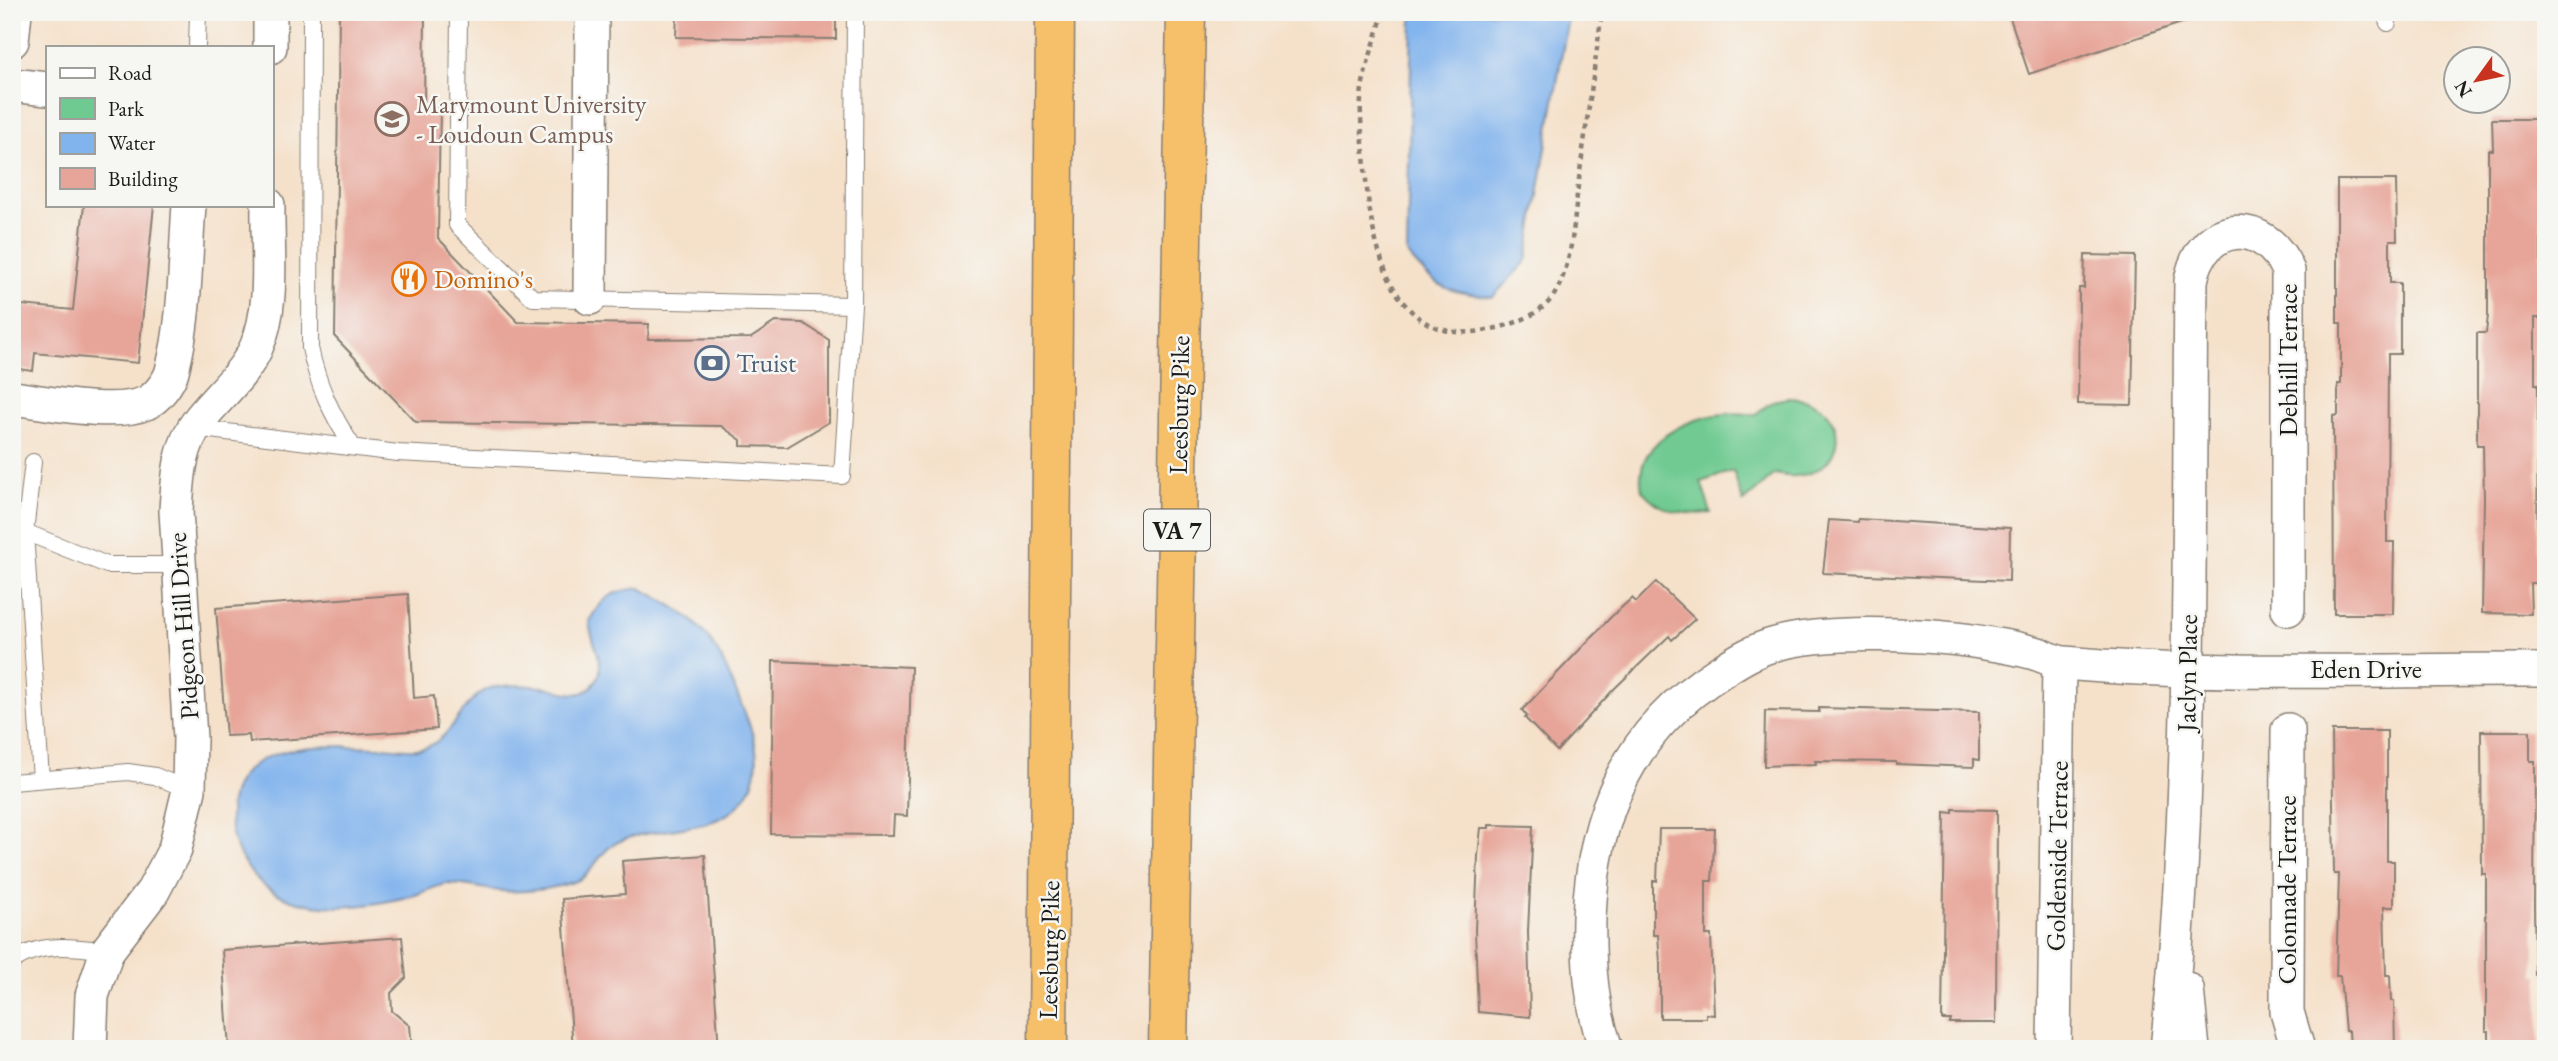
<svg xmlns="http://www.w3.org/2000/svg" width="2558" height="1061" font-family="'EB Garamond',serif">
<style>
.green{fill:#6fca91;stroke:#467356;stroke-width:2}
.water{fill:#81b3ed;stroke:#4e6884;stroke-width:2}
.building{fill:#e7a599}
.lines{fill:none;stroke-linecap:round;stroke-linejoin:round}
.lane-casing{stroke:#887e73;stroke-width:18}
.street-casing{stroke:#887e73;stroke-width:36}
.highway-casing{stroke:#887e73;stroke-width:41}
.path{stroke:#887e73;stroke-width:4.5;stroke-dasharray:5 5;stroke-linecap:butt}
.lane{stroke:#fff;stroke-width:16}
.street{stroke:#fff;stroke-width:33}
.highway{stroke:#f6c06b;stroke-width:38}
.labels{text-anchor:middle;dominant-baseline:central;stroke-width:5;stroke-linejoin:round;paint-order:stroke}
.shield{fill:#f6f6f2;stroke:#5d5d5c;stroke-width:2}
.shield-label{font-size:24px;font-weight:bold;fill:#1c1c1c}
.education-label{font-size:26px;fill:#785e54;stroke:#f6f6f2;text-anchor:start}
.food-label{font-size:26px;fill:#c56008;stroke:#f6f6f2;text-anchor:start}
.street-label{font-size:26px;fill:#1c1c1c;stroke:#f6f6f2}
.service-label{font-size:26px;fill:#4e5e75;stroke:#f6f6f2;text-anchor:start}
</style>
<rect width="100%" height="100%" fill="#f6f6f2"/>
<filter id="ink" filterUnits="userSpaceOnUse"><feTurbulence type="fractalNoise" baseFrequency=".0143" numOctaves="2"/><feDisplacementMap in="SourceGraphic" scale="14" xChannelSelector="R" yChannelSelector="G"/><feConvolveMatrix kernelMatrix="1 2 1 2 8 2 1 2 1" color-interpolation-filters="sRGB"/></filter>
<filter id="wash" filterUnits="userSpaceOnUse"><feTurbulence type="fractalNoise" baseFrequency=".00686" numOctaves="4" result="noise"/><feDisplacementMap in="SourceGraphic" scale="28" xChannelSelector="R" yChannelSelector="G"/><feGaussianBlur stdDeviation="1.57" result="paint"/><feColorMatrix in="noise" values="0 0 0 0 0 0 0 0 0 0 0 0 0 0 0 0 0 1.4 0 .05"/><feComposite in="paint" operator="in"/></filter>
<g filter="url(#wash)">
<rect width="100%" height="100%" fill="#f5e1ca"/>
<!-- green -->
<path class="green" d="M1787,398C1862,399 1847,491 1775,474L1743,502L1733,471L1701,482L1711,513C1684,515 1660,513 1642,490C1630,434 1710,406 1754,415L1773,401Z"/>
<!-- water -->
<g class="water">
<path d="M1412,12H1569L1527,260L1493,297C1446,291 1439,291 1407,254Z"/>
<path d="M640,588C698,618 713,633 737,694C750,725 767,759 749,791C723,840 657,821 614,844C599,852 592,876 576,881C554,889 524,893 501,891C484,890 465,883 447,884C437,885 425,892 415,895C366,908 299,918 259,881C243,865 232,844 230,821C226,736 325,746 383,747C395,748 412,751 424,748C455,739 462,695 494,687C512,684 531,685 549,688C559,690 571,696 582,693C591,690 601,677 600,667C600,654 590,636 589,621C603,597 612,591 640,588Z"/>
</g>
<g id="blocks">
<!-- building -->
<g class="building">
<polygon points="339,12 425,12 424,108 440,108 438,238 518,322 649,324 648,339 751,338 775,322 803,323 829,340 829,422 787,447 741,446 741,440 721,426 416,422 335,337"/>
<polygon points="677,12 836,12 836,39 676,37"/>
<polygon points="2008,12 2201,12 2202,16 2029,74"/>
<polygon points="2492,119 2541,119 2541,318 2535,318 2535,384 2538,384 2537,583 2530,583 2531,614 2482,613 2484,499 2483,445 2477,445 2477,333 2486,333 2488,316 2488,150 2493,150"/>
<polygon points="2337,180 2396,180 2397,240 2390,240 2390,283 2400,283 2400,354 2388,354 2387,542 2394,542 2393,614 2334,614 2333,416 2338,415 2338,384 2341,384 2341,323 2337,323"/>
<polygon points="84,205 154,205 138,363 35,353 33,371 12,368 12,304 73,310"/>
<polygon points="2085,255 2135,256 2132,405 2078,404 2079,288 2084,288"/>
<polygon points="1858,519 2010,528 2009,581 1823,573 1829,520 1858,522"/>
<polygon points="1656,582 1695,619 1672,640 1669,636 1614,689 1557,751 1525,718 1527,716 1522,710 1611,617 1632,598 1636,602"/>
<polygon points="408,594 414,698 434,696 437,729 250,742 249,735 226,736 216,608"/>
<polygon points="773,661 911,667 907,816 894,815 893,835 771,834"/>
<polygon points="1819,708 1979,712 1979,760 1974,759 1974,767 1896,764 1896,762 1815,761 1816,764 1764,766 1765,711 1819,712"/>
<polygon points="2332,731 2387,731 2387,861 2394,861 2394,907 2384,907 2386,975 2390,975 2391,1001 2394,1001 2395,1049 2350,1049 2349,1031 2345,1031 2340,976 2336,976 2339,874 2334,874"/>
<polygon points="2481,731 2530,731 2530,761 2535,761 2534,905 2535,975 2539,975 2539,1049 2489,1049 2489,1031 2486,1031 2486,874 2482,874"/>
<polygon points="1953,809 1997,810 1996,1023 1950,1023 1951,1020 1942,1020 1945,812 1953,813"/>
<polygon points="1489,825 1533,826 1528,931 1530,1017 1478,1012 1475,930 1478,856 1481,828 1489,828"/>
<polygon points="1659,829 1715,829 1712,881 1706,881 1706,935 1711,935 1714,1015 1706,1014 1706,1018 1660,1018 1660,963 1658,935 1653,935 1653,881 1657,881"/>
<polygon points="705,855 719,1049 573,1049 562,899 625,894 622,861"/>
<polygon points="402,937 406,978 391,993 392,1011 410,1026 412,1049 229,1049 222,950"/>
</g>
</g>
</g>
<g filter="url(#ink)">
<use href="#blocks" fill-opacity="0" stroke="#887e73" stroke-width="2"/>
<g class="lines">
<!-- lane casing -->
<g class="lane-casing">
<g id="lane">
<path d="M311,12L310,348C318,386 332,415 353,447"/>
<polyline points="459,12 457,225 533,298 853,305"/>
<polyline points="2384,12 2388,23"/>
<polyline points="197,47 198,12"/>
<polyline points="194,428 398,453 842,476 853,305 855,12"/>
<polyline points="33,462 25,532 41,779"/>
<polyline points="25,532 107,565 179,565"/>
<polyline points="12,782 128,772 155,776 189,790"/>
<path d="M12,962C38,941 77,947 107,951"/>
</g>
</g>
<!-- street casing -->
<g class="street-casing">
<g id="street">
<polyline points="12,41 15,12"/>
<polyline points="270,47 270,12"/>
<polyline points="12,85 47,89"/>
<polyline points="590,298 592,12"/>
<path d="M12,398C48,402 113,417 146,403C157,398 169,382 172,371C186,318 185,259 189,205"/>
<polyline points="2288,730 2287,1012 2298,1049"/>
<polyline points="2187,989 2193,1049"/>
<path d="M90,1049L92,996L107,951L153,891L175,849L189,790L190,738L176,511C178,478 179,446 200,419C219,395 243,376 256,348C275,306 267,250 268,205"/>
<path d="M1606,1049C1591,1006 1588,963 1589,918C1593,813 1629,730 1720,672C1737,661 1756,649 1776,644C1828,629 1937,634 1991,644C2005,646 2020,649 2034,653C2044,655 2053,662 2064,663C2222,677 2387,669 2546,670"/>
<polyline points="2054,1049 2059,663"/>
<path d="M2167,1049C2194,794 2188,537 2191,281C2201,221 2265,215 2288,271V609"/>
</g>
</g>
<!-- highway casing -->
<g class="highway-casing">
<g id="highway">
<polyline points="1048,1049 1055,12"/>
<polyline points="1168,1049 1186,12"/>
</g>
</g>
<!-- path -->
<path class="path" d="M1383,12C1377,38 1366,63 1362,89C1359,110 1362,132 1364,153C1368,222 1382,347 1481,331C1508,327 1544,316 1557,290C1573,259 1574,220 1578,186C1586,128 1594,70 1602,12"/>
<!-- lane -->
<use href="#lane" class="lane"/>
<!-- street -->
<use href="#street" class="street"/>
<!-- highway -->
<use href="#highway" class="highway"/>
</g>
</g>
<!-- icons -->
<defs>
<g id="university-ring" transform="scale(1.75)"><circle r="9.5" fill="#f6f6f2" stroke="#8d6e63" stroke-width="1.5"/><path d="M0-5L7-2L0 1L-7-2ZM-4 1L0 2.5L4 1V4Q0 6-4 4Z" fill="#8d6e63"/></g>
<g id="restaurant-ring" transform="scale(1.75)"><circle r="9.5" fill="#f6f6f2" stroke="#e8710a" stroke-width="1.5"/><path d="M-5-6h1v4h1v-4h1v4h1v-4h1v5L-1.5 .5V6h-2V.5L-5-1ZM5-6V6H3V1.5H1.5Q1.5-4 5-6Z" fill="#e8710a"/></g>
<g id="bank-ring" transform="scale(1.75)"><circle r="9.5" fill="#f6f6f2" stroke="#5c6f8a" stroke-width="1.5"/><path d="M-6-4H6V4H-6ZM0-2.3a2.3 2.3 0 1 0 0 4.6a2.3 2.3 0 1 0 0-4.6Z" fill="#5c6f8a"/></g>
</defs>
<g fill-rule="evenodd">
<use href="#university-ring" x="392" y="119"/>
<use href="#restaurant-ring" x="409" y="279"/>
<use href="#bank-ring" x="712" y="363"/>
</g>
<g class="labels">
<!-- shield labels -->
<rect class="shield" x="1144" y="509.5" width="66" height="41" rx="5"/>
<g class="shield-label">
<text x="1177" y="530">VA 7</text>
</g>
<!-- education labels -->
<g class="education-label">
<text x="416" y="104">Marymount University<tspan x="416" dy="30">- Loudoun Campus</tspan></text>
</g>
<!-- food labels -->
<g class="food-label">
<text x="434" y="279">Domino's</text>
</g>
<!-- street labels -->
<g class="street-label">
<text transform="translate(2288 360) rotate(-90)">Debhill Terrace</text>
<text transform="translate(1179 405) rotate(-89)">Leesburg Pike</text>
<text transform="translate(183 626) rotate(-94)">Pidgeon Hill Drive</text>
<text x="2366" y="669">Eden Drive</text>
<text transform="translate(2187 673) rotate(-89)">Jaclyn Place</text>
<text transform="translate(2057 856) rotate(-89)">Goldenside Terrace</text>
<text transform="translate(2287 890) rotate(-90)">Colonnade Terrace</text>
<text transform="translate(1049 950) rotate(-89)">Leesburg Pike</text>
</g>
<!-- service labels -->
<g class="service-label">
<text x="736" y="363">Truist</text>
</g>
</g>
<!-- margin -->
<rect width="2558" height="1061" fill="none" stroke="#f6f6f2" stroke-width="42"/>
<!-- legend -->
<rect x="46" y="46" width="228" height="161" fill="#f6f6f2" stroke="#9f9f9c" stroke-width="2"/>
<rect x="60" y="68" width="35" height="10" fill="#ffffff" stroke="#9f9f9c" stroke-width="2"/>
<text x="108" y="80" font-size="21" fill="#1c1c1c">Road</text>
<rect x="60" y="98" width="35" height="21" fill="#6fca91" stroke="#9f9f9c" stroke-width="2"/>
<text x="108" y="116" font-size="21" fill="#1c1c1c">Park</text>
<rect x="60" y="133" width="35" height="21" fill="#81b3ed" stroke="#9f9f9c" stroke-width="2"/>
<text x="108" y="150" font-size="21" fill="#1c1c1c">Water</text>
<rect x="60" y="168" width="35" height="21" fill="#e7a599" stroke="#9f9f9c" stroke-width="2"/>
<text x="108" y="186" font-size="21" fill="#1c1c1c">Building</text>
<!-- north arrow -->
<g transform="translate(2477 80) rotate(237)"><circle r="33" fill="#f6f6f2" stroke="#9f9f9c" stroke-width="2"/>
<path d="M0-5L12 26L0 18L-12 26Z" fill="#c8321e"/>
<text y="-10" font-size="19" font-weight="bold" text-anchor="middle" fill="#1c1c1c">N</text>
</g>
</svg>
